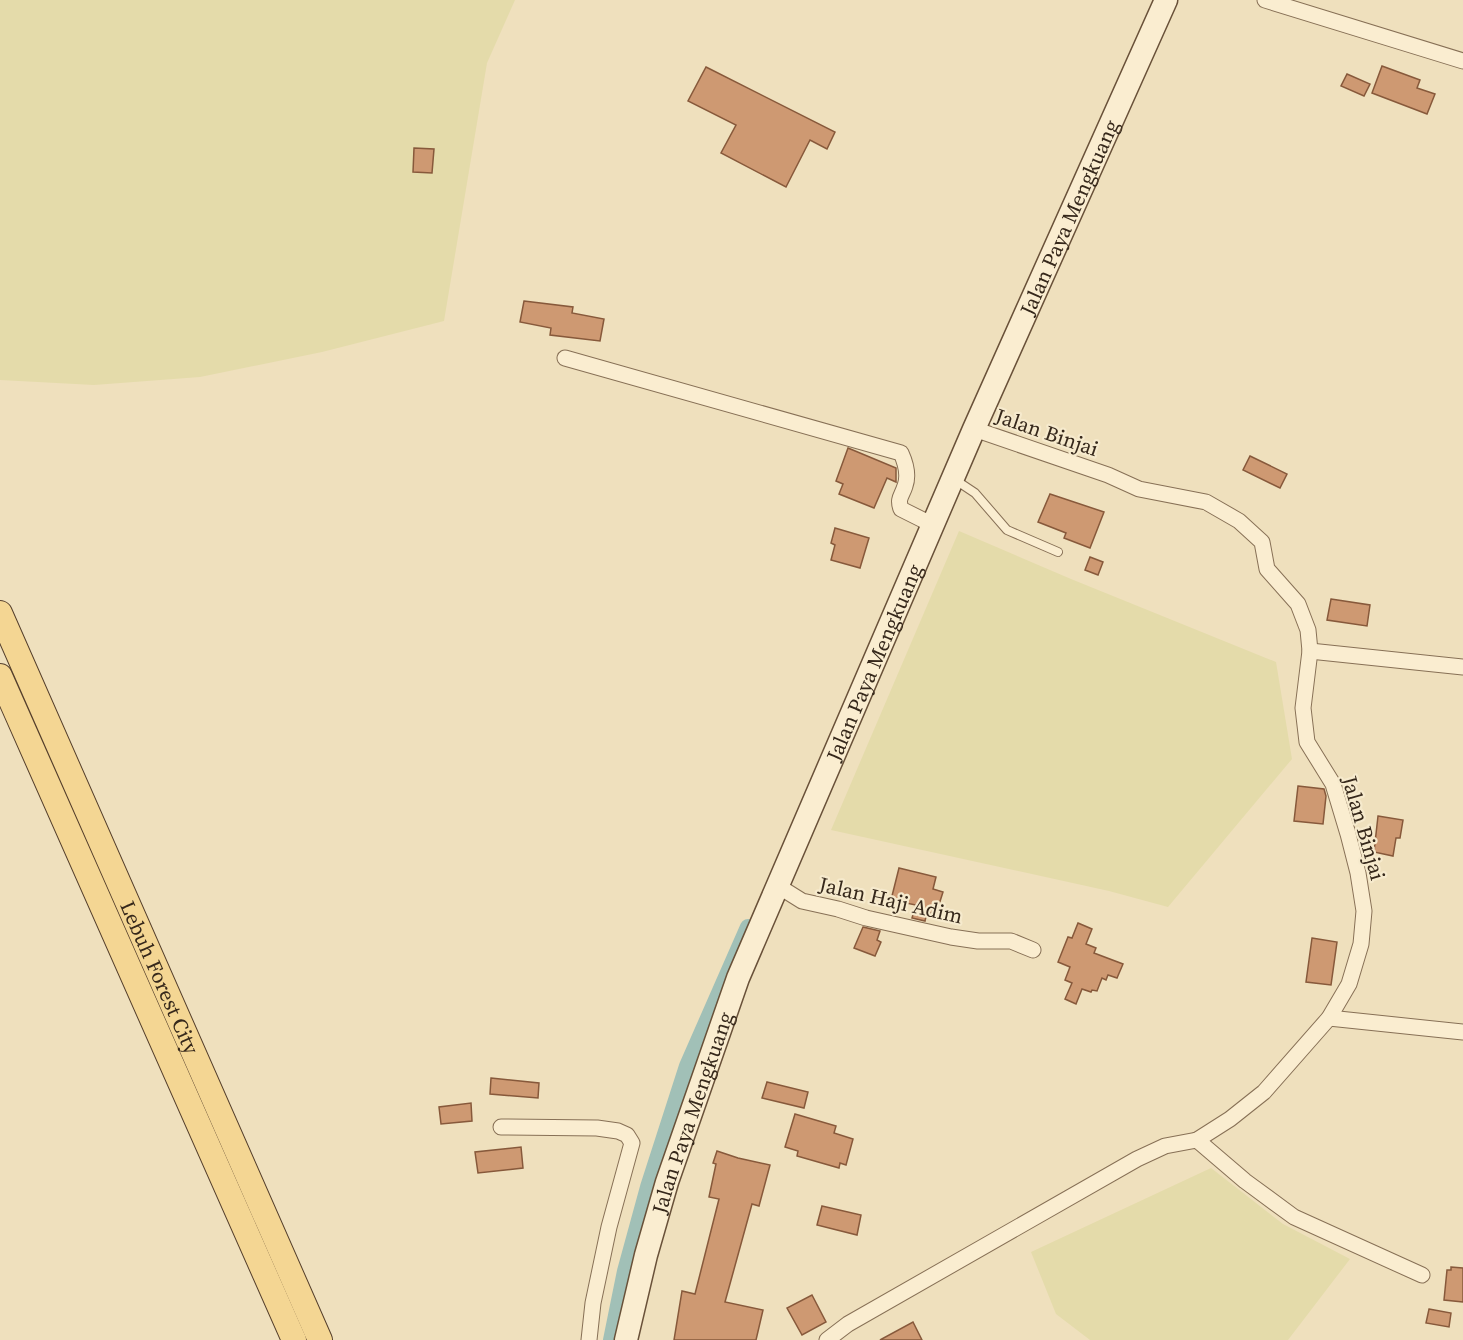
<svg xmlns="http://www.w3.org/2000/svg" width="1463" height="1340" font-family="'Source Serif 4',serif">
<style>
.farmland{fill:#e4dbaa}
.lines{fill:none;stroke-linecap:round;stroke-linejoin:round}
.canal{stroke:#a1c0b7;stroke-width:16}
.building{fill:#ce9972;stroke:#87593b;stroke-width:1.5}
.lane-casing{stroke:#877056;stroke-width:10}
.street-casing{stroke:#877056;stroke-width:17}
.secondary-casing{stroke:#695139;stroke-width:25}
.primary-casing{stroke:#543e2b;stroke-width:26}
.lane{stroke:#faedd0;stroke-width:8}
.street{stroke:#faedd0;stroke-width:15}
.secondary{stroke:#faedd0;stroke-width:22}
.primary{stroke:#f4d693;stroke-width:24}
.labels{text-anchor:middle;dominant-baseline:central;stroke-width:4.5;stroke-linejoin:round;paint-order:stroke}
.street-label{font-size:21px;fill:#36281b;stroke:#f6eacd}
</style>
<rect width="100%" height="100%" fill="#efe0bd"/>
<!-- farmland -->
<g class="farmland">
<polygon points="0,0 515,0 487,63 444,321 322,352 200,377 94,385 0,380"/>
<polygon points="959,531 1071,579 1276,662 1292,759 1168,907 1109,891 831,830"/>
<polygon points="1211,1168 1283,1224 1350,1259 1288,1340 1090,1340 1056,1314 1031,1252"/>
</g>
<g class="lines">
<!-- canal -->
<polyline class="canal" points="611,1340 625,1271 648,1187 687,1066 748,927"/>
</g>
<!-- building -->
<g class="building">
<polygon points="1382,66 1420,80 1417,88 1435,94 1427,114 1372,93"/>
<polygon points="706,67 835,132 827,149 810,140 786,187 721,153 736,125 688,101"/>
<polygon points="1347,74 1370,84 1364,96 1341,86"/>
<polygon points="414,148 434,149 432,173 413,172"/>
<polygon points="524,301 573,307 572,313 604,319 600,341 550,335 551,328 520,322"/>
<polygon points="848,448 896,468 896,482 887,478 874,508 839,494 843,484 836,481"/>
<polygon points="1250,456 1287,474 1280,488 1243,470"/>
<polygon points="1050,494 1104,512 1090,548 1064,538 1066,533 1038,522"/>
<polygon points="835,528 869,538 860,568 831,560 835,545 831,543"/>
<polygon points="1090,557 1103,562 1098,575 1085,570"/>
<polygon points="1331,599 1370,605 1367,626 1327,620"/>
<polygon points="1298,786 1324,789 1326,796 1323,824 1294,821"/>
<polygon points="1378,816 1403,820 1400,838 1396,838 1393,856 1374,852"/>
<polygon points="899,868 936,877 933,889 943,892 936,914 927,912 925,921 912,918 916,905 891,900"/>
<polygon points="1078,923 1092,929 1086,944 1096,948 1094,953 1123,964 1117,978 1108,975 1106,980 1102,978 1097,991 1092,990 1091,992 1082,989 1076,1004 1065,999 1072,983 1065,980 1070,967 1058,962 1068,937 1072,938"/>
<polygon points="863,927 880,931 877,940 881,942 875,956 854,948"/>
<polygon points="1312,938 1337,942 1331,985 1306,982"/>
<polygon points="491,1078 539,1083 538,1098 490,1094"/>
<polygon points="767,1082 808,1092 804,1108 762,1098"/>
<polygon points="471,1103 472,1121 441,1124 439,1107"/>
<polygon points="795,1114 836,1126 834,1133 853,1139 846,1165 840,1163 839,1168 797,1156 798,1151 785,1147"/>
<polygon points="521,1147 523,1168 478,1173 475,1152"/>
<polygon points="717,1151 738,1158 770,1165 759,1206 752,1204 725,1302 763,1310 756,1340 674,1340 682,1291 695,1294 719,1199 709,1197 716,1164 713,1163"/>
<polygon points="822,1206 861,1215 857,1235 817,1225"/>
<polygon points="1451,1267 1463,1268 1463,1302 1444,1300 1447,1270 1451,1270"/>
<polygon points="812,1295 826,1322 802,1335 787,1308"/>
<polygon points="1429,1309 1451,1313 1449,1327 1426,1323"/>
<polygon points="913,1322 922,1340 880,1340"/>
</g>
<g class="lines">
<!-- lane casing -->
<g class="lane-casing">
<polyline id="lane" points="954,479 975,493 1007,530 1058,552"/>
</g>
<!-- street casing -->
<g class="street-casing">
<g id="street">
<polyline points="1265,0 1463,61"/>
<path d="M565,358L901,453C906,464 909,475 905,486C902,496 897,498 901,509L933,525"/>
<polyline points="974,429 1108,475 1139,489 1206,502 1239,521 1262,542 1267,569 1298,604 1308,630 1310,651 1303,708 1307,742 1333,784 1348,834 1358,873 1364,911 1361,944 1349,984 1329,1018 1264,1092 1230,1119 1197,1140"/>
<polyline points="1310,651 1463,667"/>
<polyline points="778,886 802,901 838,909 866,918 951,937 978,941 1011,941 1033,950"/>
<polyline points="1329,1018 1463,1032"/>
<polyline points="501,1127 597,1128 618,1131 627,1135 632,1143 609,1227 593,1303 589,1340"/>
<polyline points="827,1340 848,1324 1137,1159 1165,1146 1197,1140 1245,1181 1294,1217 1422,1275"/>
</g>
</g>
<!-- secondary casing -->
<g class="secondary-casing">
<g id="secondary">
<path id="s1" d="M626,1340L646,1255L667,1182L738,978L974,429L1166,0"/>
</g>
</g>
<!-- primary casing -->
<g class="primary-casing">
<g id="primary">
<path id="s2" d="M0,613L320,1340"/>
<polyline points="0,676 294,1340"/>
</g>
</g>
<!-- lane -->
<use href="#lane" class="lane"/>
<!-- street -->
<use href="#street" class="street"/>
<!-- secondary -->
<use href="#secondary" class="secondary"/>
<!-- primary -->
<use href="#primary" class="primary"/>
</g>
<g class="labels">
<!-- street labels -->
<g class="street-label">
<text stroke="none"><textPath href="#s1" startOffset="1209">Jalan Paya Mengkuang</textPath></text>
<text transform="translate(1047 432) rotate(19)">Jalan Binjai</text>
<text stroke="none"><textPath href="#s1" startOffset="723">Jalan Paya Mengkuang</textPath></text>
<text transform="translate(1364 828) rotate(74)">Jalan Binjai</text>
<text transform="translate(891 900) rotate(13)">Jalan Haji Adim</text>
<text stroke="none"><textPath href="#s2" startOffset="398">Lebuh Forest City</textPath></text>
<text stroke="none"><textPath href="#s1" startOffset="237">Jalan Paya Mengkuang</textPath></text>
</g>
</g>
</svg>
